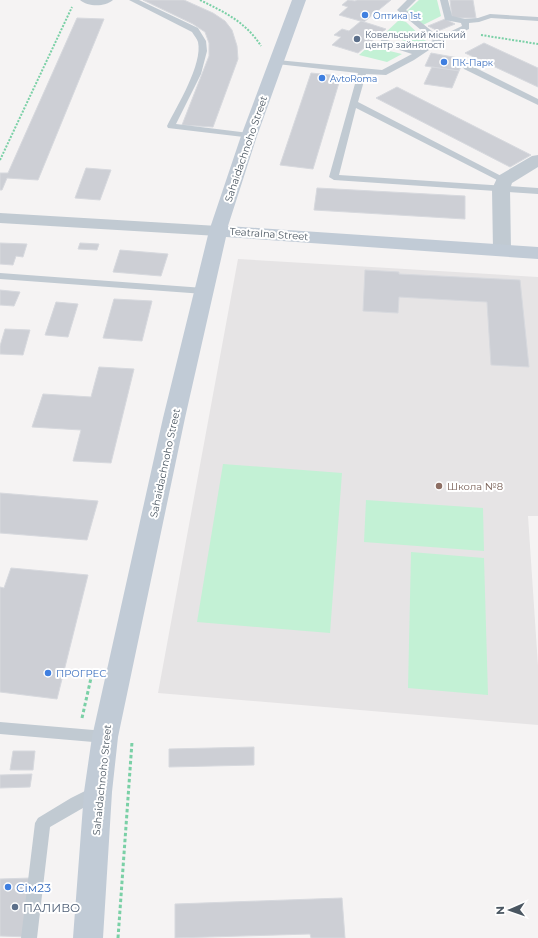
<svg xmlns="http://www.w3.org/2000/svg" width="538" height="938" font-family="Montserrat,sans-serif">
<style>
.education{fill:#e6e4e5}
.green{fill:#c3f1d5}
.building{fill:#cdcfd5;stroke:#d7d9de}
.lines{fill:none;stroke-linecap:round;stroke-linejoin:round}
.path-far1{stroke:#7ad0a6;stroke-width:2;stroke-dasharray:2 1.5;stroke-linecap:butt}
.path{stroke:#7ad0a6;stroke-width:3;stroke-dasharray:3.5 2.5;stroke-linecap:butt}
.lane{fill:#c1cad2;fill-rule:evenodd}
.street{fill:#c1cad2;fill-rule:evenodd}
.secondary{fill:#c1cbd6;fill-rule:evenodd}
.shop-dot{fill:#3f7fe0;stroke:#fff;stroke-width:1.5}
.service-dot{fill:#5c6f8a;stroke:#fff;stroke-width:1.5}
.education-dot{fill:#8d6e63;stroke:#fff;stroke-width:1.5}
.labels{text-anchor:middle;dominant-baseline:central;stroke-width:4;stroke-linejoin:round;paint-order:stroke}
.far-shop-label{font-size:9px;fill:#366cbe;stroke:#fff;text-anchor:start}
.far-service-label{font-size:9px;fill:#4e5e75;stroke:#fff;text-anchor:start}
.street-label{font-size:10px;fill:#4a5661;stroke:#fff}
.education-label{font-size:10px;fill:#785e54;stroke:#fff;text-anchor:start}
.shop-label{font-size:10px;fill:#366cbe;stroke:#fff;text-anchor:start}
.near-shop-label{font-size:12px;fill:#366cbe;stroke:#fff;text-anchor:start}
.near-service-label{font-size:12px;fill:#4e5e75;stroke:#fff;text-anchor:start}
</style>
<rect width="100%" height="100%" fill="#f5f3f3"/>
<!-- education -->
<polygon class="education" points="238,259 538,277 538,516 528,516 538,666 538,725 158,693"/>
<!-- green -->
<g class="green">
<polygon points="419,0 437,0 441,16 423,25 407,11"/>
<polygon points="399,20 406,22 426,41 420,45 383,35"/>
<polygon points="369,46 402,54 387,62 359,55"/>
<polygon points="223,464 342,473 330,633 197,622"/>
<polygon points="366,500 483,508 484,551 364,542"/>
<polygon points="411,552 484,558 488,695 408,688"/>
</g>
<!-- building -->
<g class="building">
<polygon points="143,0 184,0 213,13 225,21 232,30 237,46 238,59 213,127 182,125 209,56 209,43 205,32 193,24"/>
<polygon points="348,0 355,1 357,0 391,0 364,22 339,15 348,7 342,5"/>
<polygon points="450,0 473,0 476,18 452,18"/>
<polygon points="77,18 104,19 38,180 7,178 2,190 0,190 0,173 8,173"/>
<polygon points="445,19 455,24 438,31 428,26"/>
<polygon points="361,21 386,29 358,53 332,45 341,37 334,35 342,29 349,31"/>
<polygon points="484,43 538,68 538,87 465,53"/>
<polygon points="431,53 464,59 459,71 425,66"/>
<polygon points="432,67 459,71 452,88 424,84"/>
<polygon points="311,73 341,76 313,169 280,165"/>
<polygon points="397,87 531,155 510,167 376,98"/>
<polygon points="86,168 111,170 100,200 75,198"/>
<polygon points="317,188 465,196 465,219 314,210"/>
<polygon points="0,243 27,244 23,257 16,256 13,265 0,264"/>
<polygon points="80,243 99,244 97,250 78,249"/>
<polygon points="120,250 168,254 161,276 113,272"/>
<polygon points="365,270 399,272 399,274 520,280 529,367 491,365 487,302 399,297 398,313 363,311"/>
<polygon points="0,290 20,292 14,306 0,305"/>
<polygon points="114,299 152,301 142,341 103,338"/>
<polygon points="56,302 78,304 68,337 45,335"/>
<polygon points="5,329 30,330 23,355 0,354 0,346"/>
<polygon points="99,367 134,369 111,463 73,461 81,430 32,427 43,394 91,397"/>
<polygon points="0,493 98,501 87,540 0,533"/>
<polygon points="11,568 88,575 57,699 0,692 0,587 4,588"/>
<polygon points="254,747 254,765 169,767 169,749"/>
<polygon points="13,751 35,751 33,770 10,770"/>
<polygon points="32,774 30,787 0,788 0,775"/>
<polygon points="31,878 29,937 0,936 0,879"/>
<polygon points="342,898 345,938 311,938 310,934 175,938 175,904"/>
</g>
<g class="lines">
<!-- path-far1 -->
<g class="path-far1">
<path d="M200,0C224,12 246,22 261,46"/>
<polyline points="481,35 538,44"/>
<polyline points="0,160 72,7"/>
</g>
<!-- path -->
<g class="path">
<polyline points="82,718 91,678"/>
<polyline points="118,938 132,742"/>
</g>
<!-- lane -->
<g class="lane">
<path d="M80,0H113C105,7 88,7 80,0Z"/>
<path d="M129,0H139L198,28L206,41L207,51L201,74L176,124L249,133L253,136L252,138L168,128L167,126C177,106 203,64 198,42C197,39 194,35 192,32Z"/>
<polygon points="407,0 416,0 406,10 439,37 462,26 461,23 445,20 440,0 448,0 452,16 465,19 478,18 490,14 538,17 538,21 491,18 479,22 469,23 469,29 441,42 414,60 386,75 366,74 358,102 509,180 504,183 501,182 356,108 339,175 538,188 538,194 334,180 329,177 358,73 277,64 273,62 277,60 382,70 412,54 381,44 381,40 387,40 417,50 433,40 397,10"/>
<polygon points="464,65 470,65 538,99 538,105 464,69 463,67"/>
<polygon points="0,273 204,288 209,291 204,294 0,279"/>
<polygon points="0,722 105,731 110,732 112,737 110,742 105,743 0,734"/>
<polygon points="97,785 102,787 104,792 102,797 50,827 37,938 21,938 35,823 38,818 71,798"/>
</g>
<!-- street -->
<g class="street">
<polygon points="538,155 538,167 512,183 510,189 511,250 508,254 502,256 496,254 493,250 492,189 498,176 532,156"/>
<polygon points="0,213 218,226 224,227 227,231 224,235 218,236 0,223"/>
</g>
<!-- secondary -->
<polygon class="secondary" points="292,0 306,0 257,136 228,226 538,247 538,259 226,237 185,418 118,737 112,792 103,938 73,938 84,792 92,737 163,418 209,231 241,136"/>
</g>
<!-- markers -->
<g class="shop-dot">
<circle cx="365" cy="15" r="4"/>
<circle cx="444" cy="62" r="4"/>
<circle cx="322" cy="78" r="4"/>
<circle cx="48" cy="673" r="4"/>
<circle cx="8" cy="887" r="4"/>
</g>
<g class="service-dot">
<circle cx="357" cy="39" r="4"/>
<circle cx="15" cy="907" r="4"/>
</g>
<circle class="education-dot" cx="439" cy="486" r="4"/>
<g class="labels">
<!-- far-shop labels -->
<g class="far-shop-label">
<text x="373" y="15">Оптика 1st</text>
<text x="452" y="62">ПК-Парк</text>
<text x="330" y="78">AvtoRoma</text>
</g>
<!-- far-service labels -->
<g class="far-service-label">
<text x="365" y="34">Ковельський міський<tspan x="365" dy="10">центр зайнятості</tspan></text>
</g>
<!-- street labels -->
<g class="street-label">
<text transform="translate(246 149) rotate(-71)">Sahaidachnoho Street</text>
<text transform="translate(269 234) rotate(4)">Teatralna Street</text>
<text transform="translate(165 463) rotate(-78)">Sahaidachnoho Street</text>
<text transform="translate(102 780) rotate(-84)">Sahaidachnoho Street</text>
</g>
<!-- education labels -->
<g class="education-label">
<text x="447" y="486">Школа №8</text>
</g>
<!-- shop labels -->
<g class="shop-label">
<text x="56" y="673">ПРОГРЕС</text>
</g>
<!-- near-shop labels -->
<g class="near-shop-label">
<text x="16" y="887">Сім23</text>
</g>
<!-- near-service labels -->
<g class="near-service-label">
<text x="23" y="907">ПАЛИВО</text>
</g>
</g>
<!-- north arrow -->
<g transform="translate(510 910) rotate(268)" stroke="#ffffff" stroke-width="3" paint-order="stroke">
<path d="M0-3L7 15L0 10L-7 15Z" fill="#4a5661"/>
<text y="-6" font-size="11" font-weight="bold" text-anchor="middle" fill="#4a5661">N</text>
</g>
</svg>
